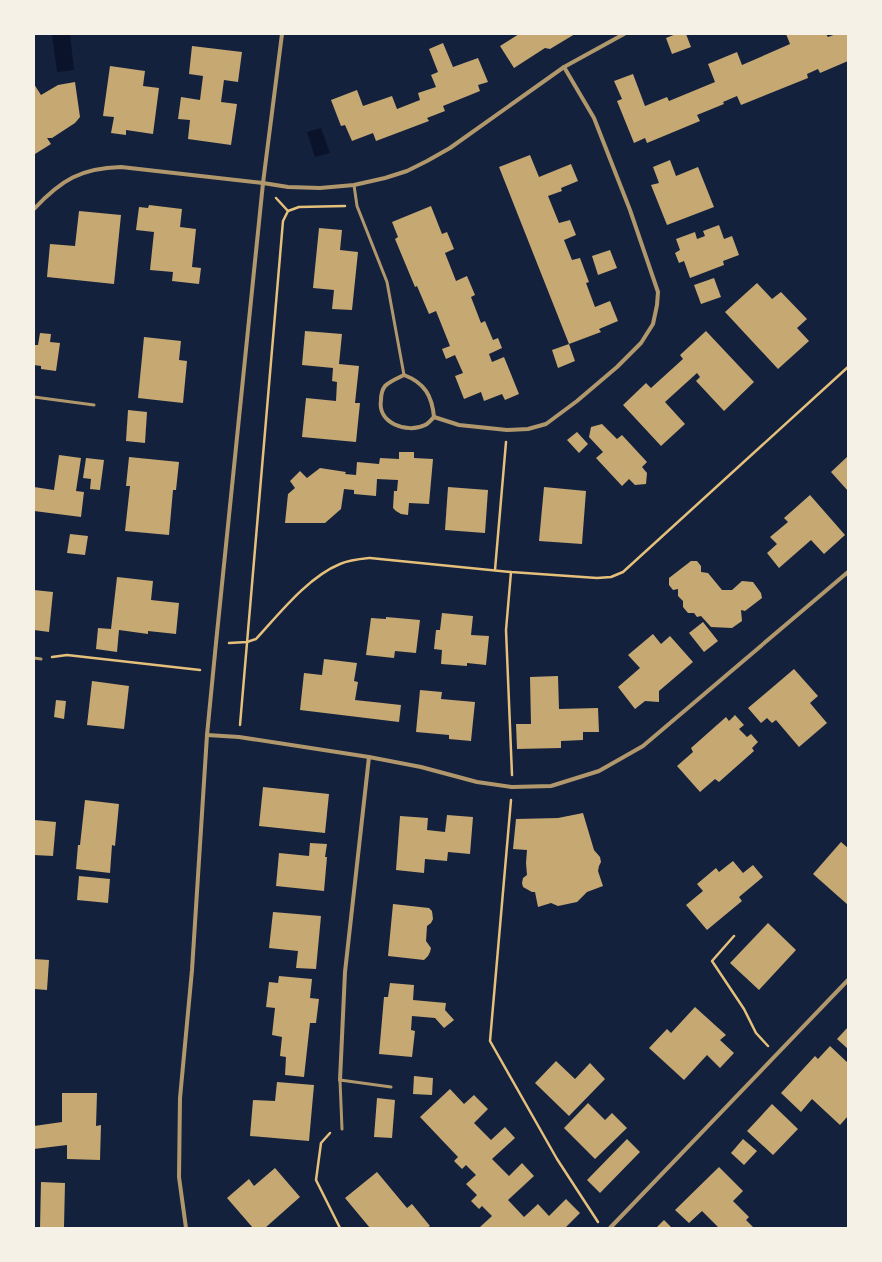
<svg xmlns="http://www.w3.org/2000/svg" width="882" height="1262" font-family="'Roboto Condensed',sans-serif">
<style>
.water{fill:#0b132b}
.building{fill:#c6a872}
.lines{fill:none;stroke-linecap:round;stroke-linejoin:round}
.path{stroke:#e5c07b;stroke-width:2.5}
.service{stroke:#b1986c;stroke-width:3}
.minor{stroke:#b1986c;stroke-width:4}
</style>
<rect width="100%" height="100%" fill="#14213d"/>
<!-- water -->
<g class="water">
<polygon points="61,34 70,34 74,70 57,72 52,35"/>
<polygon points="321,128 330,153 315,157 307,132"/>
</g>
<!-- building -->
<g class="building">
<polygon points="519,34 575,34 550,49 545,48 514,68 500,46"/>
<polygon points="676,34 686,34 691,47 672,54 666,38"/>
<polygon points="786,34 826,34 828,37 836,34 848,34 848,61 820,73 818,69 807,74 808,78 741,105 737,96 723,102 724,104 697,115 700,121 647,143 645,138 634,143 617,101 622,99 614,81 633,74 645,106 667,97 669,101 715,82 708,64 737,52 742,65 790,44"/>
<polygon points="443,43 453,67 478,58 488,82 478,85 480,91 443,106 445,111 427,118 429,121 376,141 373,133 352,141 345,125 341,126 331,100 357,90 363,106 392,96 397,109 420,100 418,93 436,87 431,75 438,72 429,49"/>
<polygon points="192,46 242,52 238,82 224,80 221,102 237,104 231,145 188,139 190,120 178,119 181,97 200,100 203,76 189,74"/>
<polygon points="110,66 145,71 143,86 159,88 153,134 126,130 126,135 111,133 114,117 103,116"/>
<polygon points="75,82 80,117 75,123 52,138 47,138 51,144 35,154 34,152 34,84 41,95 58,85"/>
<polygon points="530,155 539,177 571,164 578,181 561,188 562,191 548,196 559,223 570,220 576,235 564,240 572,260 580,258 589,282 586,283 595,307 610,301 618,321 599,329 601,332 569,344 499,167"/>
<polygon points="670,160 676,176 698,167 714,207 667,225 651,185 659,183 653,167"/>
<polygon points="149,205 182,209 180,227 196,229 192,267 201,268 199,284 172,281 173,272 150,270 154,232 136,230 139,207 148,208"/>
<polygon points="431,206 442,234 447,232 454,249 445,253 456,281 467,276 475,295 471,297 481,323 485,321 493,340 498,338 502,348 489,354 492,362 504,357 519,394 505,400 502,394 484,401 481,392 464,399 455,376 463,373 455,355 446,359 442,349 450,346 436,311 429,314 417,286 415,287 395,239 398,237 392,222"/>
<polygon points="79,211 121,215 114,284 47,277 50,244 75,246"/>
<polygon points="719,225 724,239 732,236 739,255 723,261 724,265 690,278 684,261 679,263 675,253 680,250 676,239 695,232 697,239 705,236 703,231"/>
<polygon points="319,228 342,230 340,250 358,252 352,310 332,309 334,290 313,288"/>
<polygon points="610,250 617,268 598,275 592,256"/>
<polygon points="714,278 721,297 701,304 694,285"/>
<polygon points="757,283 772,299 781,292 807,319 797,328 809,341 778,369 725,312"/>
<polygon points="305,331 342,334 339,364 359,366 355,403 360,403 356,442 302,437 306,398 336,401 337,382 332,381 333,368 302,365"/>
<polygon points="706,331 754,382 724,411 696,381 700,377 697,373 665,402 685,424 661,446 623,405 646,383 651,388 683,359 680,355"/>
<polygon points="40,333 51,334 50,342 60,343 56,371 41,369 41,366 34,365 34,345 38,345"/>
<polygon points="144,337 181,341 179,360 187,361 183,403 138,398"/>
<polygon points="569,344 575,361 558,368 552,350"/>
<polygon points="128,410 147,412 145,443 126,441"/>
<polygon points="602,424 617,439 622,435 647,462 642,467 647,473 646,484 635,485 629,479 622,486 596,458 603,452 589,437 591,427"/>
<polygon points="577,432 588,444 579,453 567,440"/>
<polygon points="399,452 414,452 414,458 433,459 429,504 409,503 408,515 401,514 396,511 393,508 394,491 397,491 398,480 377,479 376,496 354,494 354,490 344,489 341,509 325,523 285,523 288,494 295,488 290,481 300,471 307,478 320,468 346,472 345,474 356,475 357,462 379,464 380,458 399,459"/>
<polygon points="59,455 81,458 76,491 84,492 81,517 34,511 34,487 54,490"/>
<polygon points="848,456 848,491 831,472"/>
<polygon points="129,457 179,462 176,490 173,490 169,535 125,531 130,486 126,486"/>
<polygon points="86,458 104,460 100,490 90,489 91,479 83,478"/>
<polygon points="448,487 488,490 485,533 445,530"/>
<polygon points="544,487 586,491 582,544 539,541"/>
<polygon points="810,495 845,535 824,554 811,540 779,568 767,553 777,544 770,537 788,522 784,518"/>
<polygon points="70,534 88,536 85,555 67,553"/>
<polygon points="691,561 697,561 701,566 701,572 708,573 722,590 732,590 742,581 753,582 761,593 762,598 745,611 741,610 742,621 732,628 711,627 701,616 697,617 694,613 688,613 683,607 683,601 678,596 678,589 673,590 669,585 669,578"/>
<polygon points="117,577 153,581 151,600 179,603 176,634 148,631 148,634 119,630 117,652 96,649 98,628 111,629"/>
<polygon points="34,590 53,592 49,632 34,630"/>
<polygon points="442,613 473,616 471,635 489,636 486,665 467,663 467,666 441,664 442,650 434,649 436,630 440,630"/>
<polygon points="386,617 420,620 416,653 395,651 394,658 366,655 371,618 386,619"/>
<polygon points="703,622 718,641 704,652 689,633"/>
<polygon points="653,634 661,644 670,636 693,662 659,691 659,702 645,701 635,709 618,687 640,668 628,655"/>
<polygon points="324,659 357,663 354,681 358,682 355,700 401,705 399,722 300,710 304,673 322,675"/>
<polygon points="794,669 818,696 810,703 827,723 799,747 776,720 772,723 767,718 761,723 748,708"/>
<polygon points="558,676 559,709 598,708 599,732 583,732 583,740 561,741 561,748 517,749 516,724 531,724 530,677"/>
<polygon points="92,681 129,686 124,729 87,725"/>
<polygon points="420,690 442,692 441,699 475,702 471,741 449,739 449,735 416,732"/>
<polygon points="56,700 66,701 64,719 54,717"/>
<polygon points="735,715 744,725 739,729 747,737 751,734 758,742 752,748 754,751 719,782 715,779 700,792 677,766 693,752 691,748 726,717 729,721"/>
<polygon points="263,787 329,794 325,833 259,826"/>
<polygon points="85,800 119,804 115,846 112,845 110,873 76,869 78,845 80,845"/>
<polygon points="583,813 594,850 600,857 601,862 599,866 598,871 603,886 587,892 577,902 558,906 551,903 538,907 535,892 532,892 523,887 522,883 523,878 527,875 526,863 527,850 513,849 516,819 558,818"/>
<polygon points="447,815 473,817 470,854 448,852 447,861 425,859 424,873 396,870 400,816 428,818 427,830 445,832"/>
<polygon points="35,820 56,822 53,856 34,855"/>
<polygon points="841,842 848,848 848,905 813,874"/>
<polygon points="310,843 327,844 325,857 327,857 324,891 276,886 279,853 309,856"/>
<polygon points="733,861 743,873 753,865 763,877 739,897 742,901 707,930 686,905 703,891 697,884 716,868 719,872"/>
<polygon points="79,876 110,879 108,903 77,900"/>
<polygon points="393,904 429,908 432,911 433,919 431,923 427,926 426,941 431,948 430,952 428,956 424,960 388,956"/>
<polygon points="273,912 321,916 316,969 296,968 298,951 269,948"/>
<polygon points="768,923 796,950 759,990 730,963"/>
<polygon points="34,959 49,960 47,990 34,989"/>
<polygon points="279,976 312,979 310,998 319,999 316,1023 310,1023 304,1077 285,1075 286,1057 280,1056 282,1037 272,1035 275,1008 266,1007 269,982 278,983"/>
<polygon points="390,983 414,985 413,1000 446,1003 445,1010 454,1020 444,1028 435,1018 412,1016 411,1030 415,1031 412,1057 379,1054 384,997 388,997"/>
<polygon points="695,1007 726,1035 720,1040 734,1053 720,1068 707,1055 684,1080 649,1048 667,1029 671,1033"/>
<polygon points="848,1027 848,1049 837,1039"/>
<polygon points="830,1046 848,1063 848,1116 840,1125 812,1099 801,1112 781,1093 815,1056 818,1059"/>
<polygon points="556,1061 575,1079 590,1063 605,1079 569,1116 535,1083"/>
<polygon points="414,1076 433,1078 432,1095 413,1094"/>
<polygon points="277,1082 314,1085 309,1141 250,1136 253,1100 275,1101"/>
<polygon points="450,1089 464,1104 474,1095 488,1109 474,1123 491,1140 505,1127 515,1138 492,1159 509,1176 522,1163 534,1176 508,1200 524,1217 538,1204 549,1216 566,1199 580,1213 565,1228 481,1228 480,1227 492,1216 482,1206 479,1209 471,1201 477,1195 466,1184 476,1175 466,1165 462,1169 454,1161 458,1157 420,1117"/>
<polygon points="62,1093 97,1093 96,1126 101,1125 100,1160 67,1159 67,1145 34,1149 34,1126 62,1122"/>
<polygon points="377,1098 395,1100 392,1138 374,1137"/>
<polygon points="588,1103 605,1120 612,1113 627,1128 595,1159 564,1128"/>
<polygon points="772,1104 798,1129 773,1155 747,1131"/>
<polygon points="627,1139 640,1152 600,1193 587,1180"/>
<polygon points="743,1139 757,1151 744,1165 731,1153"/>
<polygon points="719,1167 743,1191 733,1201 749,1217 746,1220 754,1228 719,1228 702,1211 689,1223 675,1210"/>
<polygon points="275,1168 300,1197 265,1228 253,1228 227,1198 249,1179 254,1186"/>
<polygon points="377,1172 407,1208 412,1204 430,1226 427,1228 370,1228 345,1198"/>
<polygon points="41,1182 65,1183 64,1227 68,1227 68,1228 40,1228"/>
<polygon points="664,1220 672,1228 656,1228"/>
</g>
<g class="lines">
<!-- path -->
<g class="path">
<polyline points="276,198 288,211"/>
<polyline points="495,570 506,442"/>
<polyline points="511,572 506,630 512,775"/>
<path d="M229,643L247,642L256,639C279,614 308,577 340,564C349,560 360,559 370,558L511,572L597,578L611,577L623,572L848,367"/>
<polyline points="52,657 67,655 200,670"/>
<polyline points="240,725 283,221 288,211 299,207 345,206"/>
<polyline points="511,800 490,1041 557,1159 598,1222"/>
<polyline points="734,936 712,961 744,1009 756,1033 768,1046"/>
<polyline points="330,1133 321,1143 316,1180 340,1228"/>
</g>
<!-- service -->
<g class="service">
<polyline points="354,185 357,206 387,282 404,375"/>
<polyline points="34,397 94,405"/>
<polyline points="34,658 41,659"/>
<polyline points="342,1129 340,1080 391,1087"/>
</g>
<!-- minor -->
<g class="minor">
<path d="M34,209C61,180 81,168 121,167L263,183L288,187L320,188L354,185L385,178L407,171L427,161L450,148L564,67L624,34"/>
<path d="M404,375C425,383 432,396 434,417C431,420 428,424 425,425C407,434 377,423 381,400C381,395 382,390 385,386C390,381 398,378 404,375Z"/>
<polyline points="434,417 459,425 507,430 528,429 546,424 577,401 617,367 641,343 653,324 657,305 658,292 630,210 594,118 564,67"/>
<polyline points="207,735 239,737 369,757 421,767 477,782 512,787 551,786 599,771 643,746 848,572"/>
<polyline points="340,1080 345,972 369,757"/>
<polyline points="186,1228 179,1177 180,1098 192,970 207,735 216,643 263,183 282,34"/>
<polyline points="610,1228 848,980"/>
</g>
</g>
<!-- border -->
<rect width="882" height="1262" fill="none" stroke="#f6f1e7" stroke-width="70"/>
</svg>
